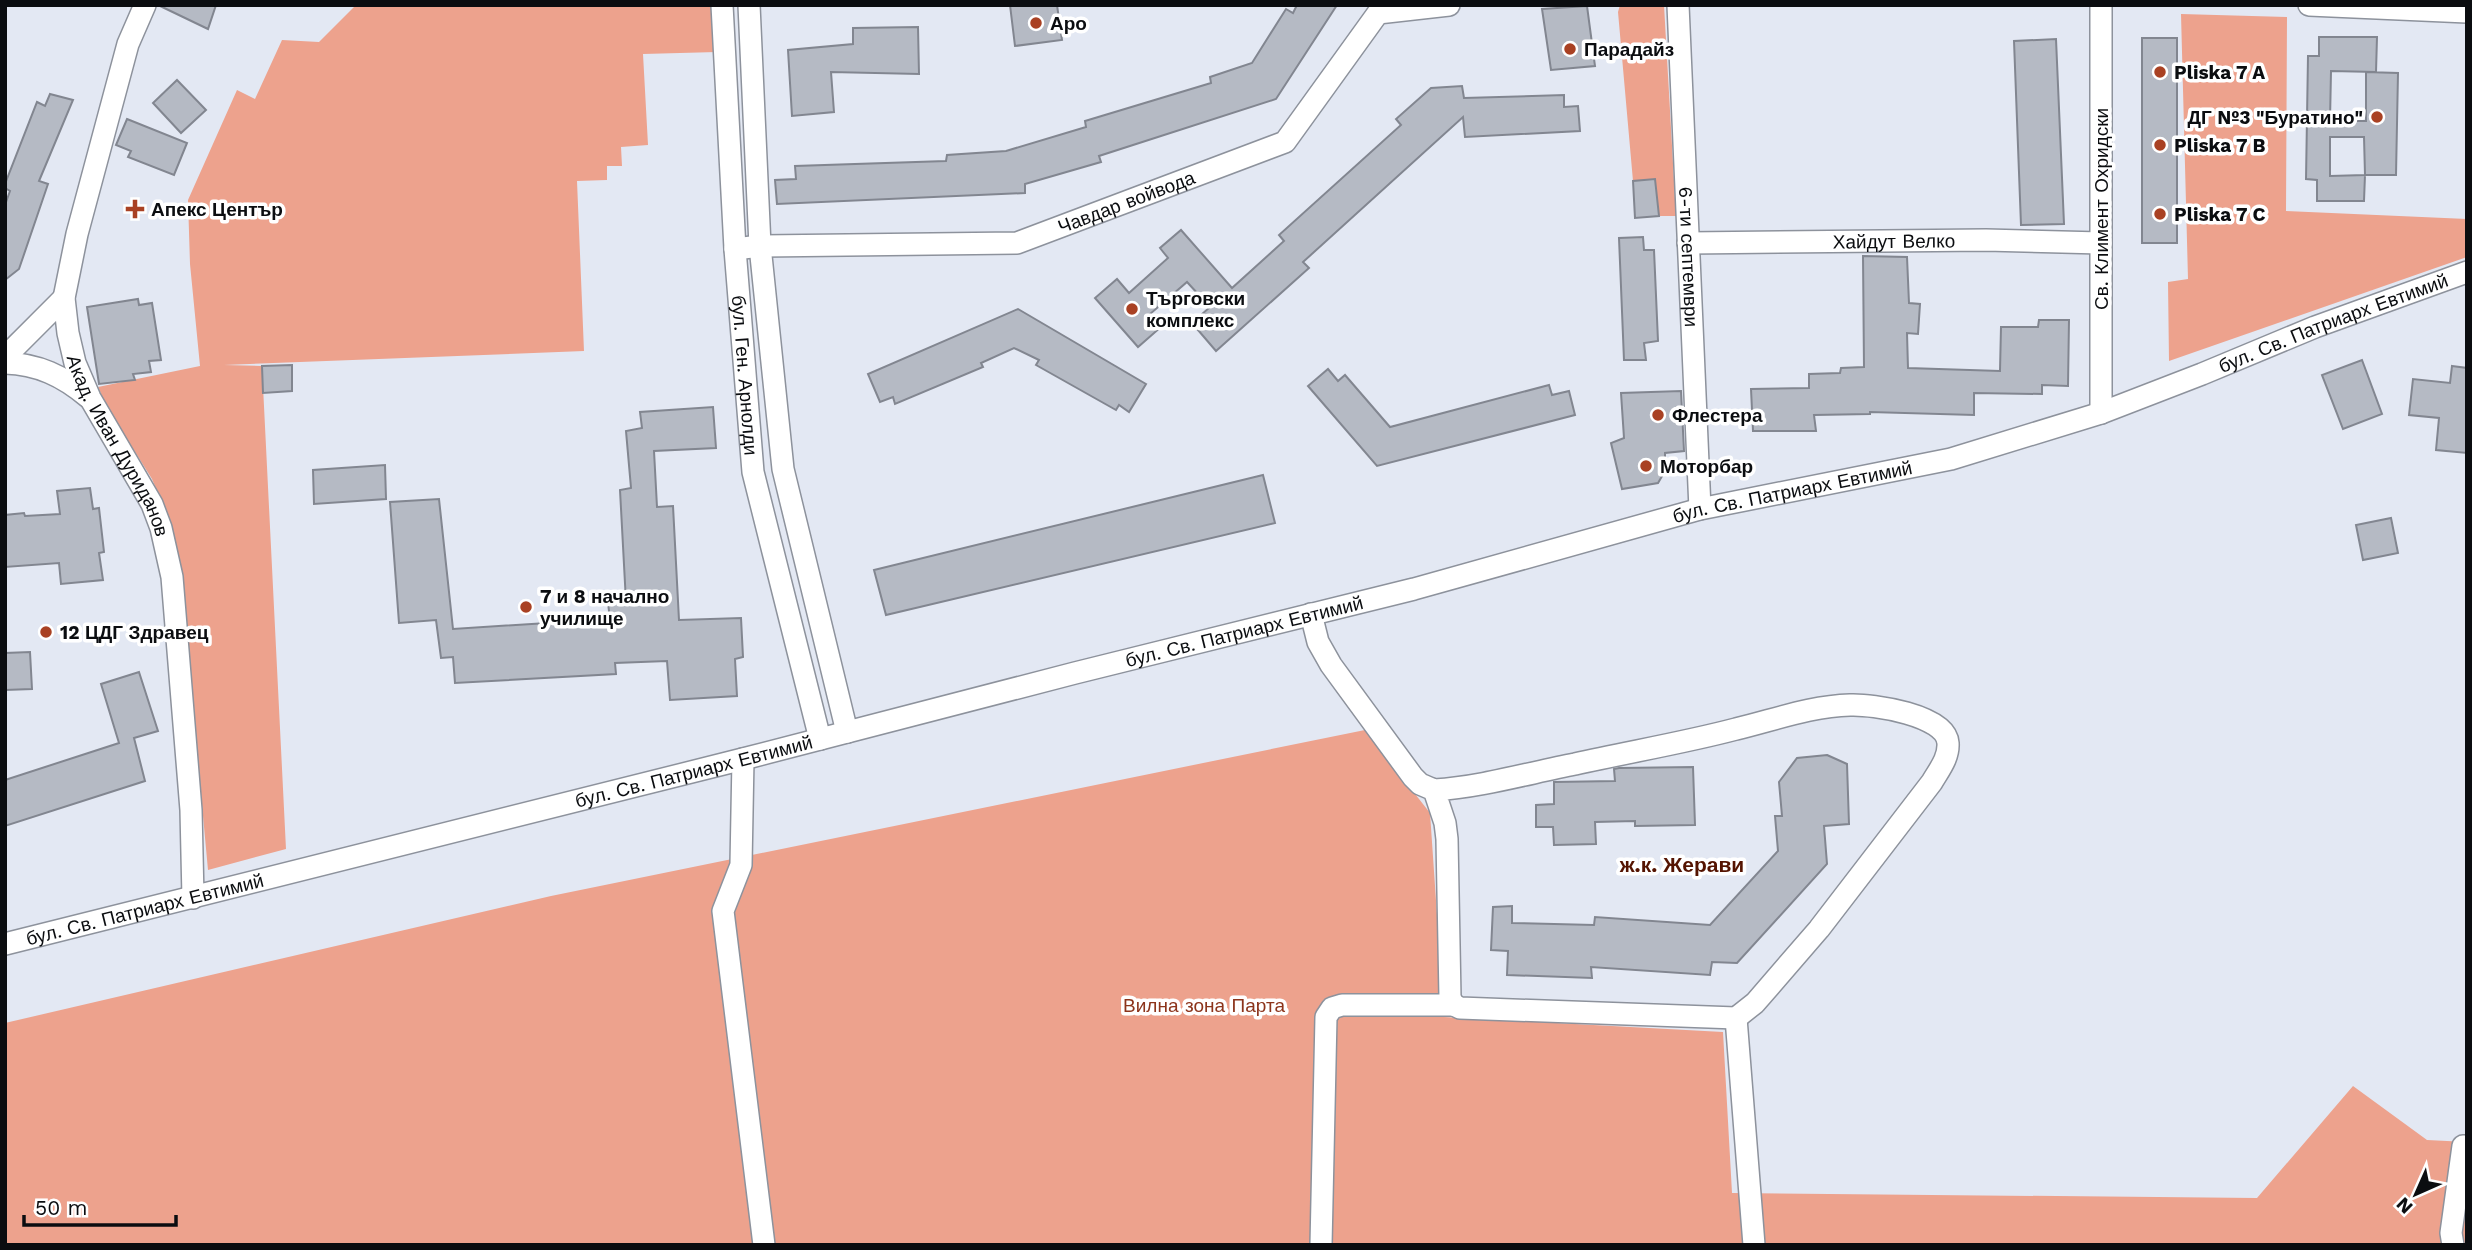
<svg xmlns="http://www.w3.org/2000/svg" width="2472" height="1250" font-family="'Work Sans',sans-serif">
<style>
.green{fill:#eda28d}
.building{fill:#b5bac4;stroke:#828690;stroke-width:2;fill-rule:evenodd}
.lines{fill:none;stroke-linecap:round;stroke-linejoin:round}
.street-casing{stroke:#8d929c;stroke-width:24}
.street{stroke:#fff;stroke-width:21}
.poi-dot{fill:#a94123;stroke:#fff;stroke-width:2.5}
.labels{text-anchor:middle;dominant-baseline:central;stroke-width:7;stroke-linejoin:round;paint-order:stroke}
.poi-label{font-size:19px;font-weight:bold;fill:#0b0d10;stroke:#fff;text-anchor:start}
.street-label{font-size:19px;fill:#0b0d10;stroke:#fff}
.park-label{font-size:19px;fill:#8c341b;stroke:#fff}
.neighbourhood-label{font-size:21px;font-weight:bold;fill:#541301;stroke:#fff}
</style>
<rect width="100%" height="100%" fill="#e3e8f3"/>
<!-- green -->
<g class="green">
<polygon points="356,5 714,5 717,52 643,54 648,145 621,147 622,166 607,166 607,180 577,181 584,351 224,365 262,366 286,849 208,870 180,566 167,515 152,479 108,409 98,387 200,366 190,264 188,200 237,90 255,99 282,40 319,42"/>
<polygon points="1620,5 1664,5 1676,216 1659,216 1655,179 1633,181 1618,12"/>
<polygon points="2181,14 2287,17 2286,211 2467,219 2467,257 2169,361 2168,282 2188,279"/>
<polygon points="1365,730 1430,813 1444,1017 1723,1032 1732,1193 2257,1198 2353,1086 2427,1140 2467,1142 2467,1245 5,1245 5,1023 551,896"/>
</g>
<!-- building -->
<g class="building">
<polygon points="158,5 216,5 208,29"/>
<polygon points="1010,5 1057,5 1062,40 1015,46"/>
<polygon points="1297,5 1337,5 1276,99 1099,156 1101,162 1025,184 1025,193 777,204 775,180 796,179 795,166 946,161 947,155 1006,151 1086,127 1085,121 1211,83 1210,77 1252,63 1286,9 1293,13"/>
<polygon points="1587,6 1595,66 1551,70 1542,9"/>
<polygon points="918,27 919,74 831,72 834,112 792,116 788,50 853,44 853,28"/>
<path d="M2319,37H2377L2376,72L2331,71L2330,121H2366V72L2398,73L2396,175H2365L2364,201H2317V180L2306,179L2308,56H2319ZM2330,137H2364L2365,175L2330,176Z"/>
<rect x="2142" y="38" width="35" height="205"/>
<polygon points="2056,39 2064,224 2021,225 2014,41"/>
<polygon points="177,80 206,110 181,133 153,103"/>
<polygon points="1462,86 1464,98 1564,95 1564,107 1578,106 1580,131 1465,137 1463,117 1303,262 1309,268 1216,351 1192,323 1210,307 1187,282 1150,314 1161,327 1138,347 1095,298 1117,279 1129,293 1168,258 1160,248 1181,230 1232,288 1284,241 1279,235 1401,125 1396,119 1431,88"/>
<polygon points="50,94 73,100 39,181 48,184 19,269 5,280 5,205 10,191 5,188 5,184 37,102 45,106"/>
<polygon points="127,119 187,143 174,175 128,157 131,151 116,145"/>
<polygon points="1655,179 1659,216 1635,218 1633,181"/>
<polygon points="1643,237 1644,250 1654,250 1658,341 1644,343 1646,360 1624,360 1619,238"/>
<polygon points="1863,256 1907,257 1909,303 1920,304 1918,334 1907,333 1908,368 2000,371 2001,327 2038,327 2039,320 2069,320 2068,386 2042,385 2042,394 1974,393 1974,415 1870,412 1870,414 1814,415 1816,431 1753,431 1751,389 1809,388 1809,374 1840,373 1841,368 1864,367"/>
<polygon points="138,299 139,305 152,303 161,360 149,361 151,372 133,374 135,380 99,384 87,307"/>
<polygon points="1018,309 1146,384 1129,412 1119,405 1116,410 1036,365 1039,360 1014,348 981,363 983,367 895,404 893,397 880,402 868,374"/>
<polygon points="2362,360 2382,414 2343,429 2322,375"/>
<polygon points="292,365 292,391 263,393 262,366"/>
<polygon points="2452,366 2467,368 2467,453 2436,450 2439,418 2409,415 2413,379 2450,383"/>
<polygon points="1328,369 1338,381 1345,375 1390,427 1549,385 1552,395 1569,391 1575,415 1377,466 1308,386"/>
<polygon points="1681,391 1684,451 1665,453 1665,471 1658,483 1622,489 1611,443 1624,438 1621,393"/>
<polygon points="713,407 716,448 654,451 657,507 673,506 679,620 741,618 743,657 735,659 737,696 670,700 667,661 615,663 616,674 455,683 453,657 441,658 436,620 399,623 390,502 439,499 453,629 610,619 608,603 626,602 620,490 631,488 626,431 642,428 640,412"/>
<polygon points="385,465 386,499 314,504 313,470"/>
<polygon points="1263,475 1275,523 886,615 874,570"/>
<polygon points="90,488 93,509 99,508 104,552 99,553 103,580 61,584 59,563 5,567 5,515 24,513 25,516 60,514 57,491"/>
<polygon points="2391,518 2398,553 2363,560 2356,525"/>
<polygon points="30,652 32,689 5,690 5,653"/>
<polygon points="139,672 158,731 134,738 145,781 5,826 5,780 119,743 101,684"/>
<polygon points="1827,755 1847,764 1849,824 1824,826 1827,864 1737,963 1712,962 1710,975 1591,967 1592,978 1507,975 1508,951 1491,950 1493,907 1512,906 1512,923 1594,925 1595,917 1710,925 1778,851 1775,816 1782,816 1779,782 1797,758"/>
<polygon points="1693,767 1695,825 1635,826 1635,821 1595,822 1596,844 1554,845 1553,827 1536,827 1536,805 1554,804 1554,782 1615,781 1614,769 1619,768"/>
</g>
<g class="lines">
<!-- street casing -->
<g class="street-casing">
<g id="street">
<path id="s1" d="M145,5L128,44L77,234L64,298L68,333L75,363L90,398L152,504L161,528L172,577L191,810L193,898"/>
<path id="s2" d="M722,5L735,249L753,472L820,739"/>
<polyline points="749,5 760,246 783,469 847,732"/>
<path id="s3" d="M1678,5L1700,509"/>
<polyline points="2101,5 2101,413"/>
<polyline points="2309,5 2467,12"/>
<path id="s4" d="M1688,243L1986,240L2101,243"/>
<path id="s5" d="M735,249L760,246L1017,243L1285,142L1378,13L1449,5"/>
<polyline points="5,357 64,298"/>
<path d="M5,363C38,364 63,376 88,397"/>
<path d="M1311,614L1318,642L1331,665L1413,777L1420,784L1434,790L1445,823L1447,839L1450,998L1454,1005L1460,1008L1736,1018L1755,1003L1819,929L1932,782C1939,770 1949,758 1948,743C1946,715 1873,704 1850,705C1811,706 1774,720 1736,729C1683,743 1628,752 1575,764C1529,773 1481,787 1434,790"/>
<polyline points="743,759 741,865 723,911 764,1245"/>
<path id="s6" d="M5,944L743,759L1075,673L1414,589L1700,509L1951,459L2101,413L2202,374L2315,327L2467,272"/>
<polyline points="1736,1018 1754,1245"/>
<polyline points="1321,1245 1326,1017 1332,1008 1342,1005 1454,1005"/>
<polyline points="2453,1245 2451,1233 2463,1146"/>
</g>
</g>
<!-- street -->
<use href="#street" class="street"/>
</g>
<!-- markers -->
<g class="poi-dot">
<circle cx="1036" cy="23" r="7"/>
<circle cx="1570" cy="49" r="7"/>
<circle cx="2160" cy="72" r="7"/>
<circle cx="2377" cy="117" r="7"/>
<circle cx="2160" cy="145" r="7"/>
<path d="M131.5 198.5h7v7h7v7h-7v7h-7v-7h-7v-7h7z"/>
<circle cx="2160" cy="214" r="7"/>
<circle cx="1132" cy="309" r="7"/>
<circle cx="1658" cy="415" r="7"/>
<circle cx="1646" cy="466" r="7"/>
<circle cx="526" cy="607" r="7"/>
<circle cx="46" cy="632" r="7"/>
</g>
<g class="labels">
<!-- poi labels -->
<g class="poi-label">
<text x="1050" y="23">Аро</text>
<text x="1584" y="49">Парадайз</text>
<text x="2174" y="72">Pliska 7 A</text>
<text x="2363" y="117" text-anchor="end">ДГ №3 "Буратино"</text>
<text x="2174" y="145">Pliska 7 B</text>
<text x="151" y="209">Апекс Център</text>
<text x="2174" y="214">Pliska 7 C</text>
<text x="1146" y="298">Търговски<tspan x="1146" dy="22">комплекс</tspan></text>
<text x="1672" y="415">Флестера</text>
<text x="1660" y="466">Моторбар</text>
<text x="540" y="596">7 и 8 начално<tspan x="540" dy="22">училище</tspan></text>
<text x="60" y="632">12 ЦДГ Здравец</text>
</g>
<!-- street labels -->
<g class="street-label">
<text stroke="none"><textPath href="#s5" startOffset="399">Чавдар войвода</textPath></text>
<text transform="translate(2101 209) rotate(-90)">Св. Климент Охридски</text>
<text stroke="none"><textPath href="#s4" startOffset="206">Хайдут Велко</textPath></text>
<text stroke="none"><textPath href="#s3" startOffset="252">6-ти септември</textPath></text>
<text stroke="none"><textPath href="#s6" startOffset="2412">бул. Св. Патриарх Евтимий</textPath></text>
<text stroke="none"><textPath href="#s2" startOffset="371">бул. Ген. Арнолди</textPath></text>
<text stroke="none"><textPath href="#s1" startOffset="464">Акад. Иван Дуриданов</textPath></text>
<text stroke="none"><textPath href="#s6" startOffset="1844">бул. Св. Патриарх Евтимий</textPath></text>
<text stroke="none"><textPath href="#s6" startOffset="1278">бул. Св. Патриарх Евтимий</textPath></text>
<text stroke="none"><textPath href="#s6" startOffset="710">бул. Св. Патриарх Евтимий</textPath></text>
<text stroke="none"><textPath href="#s6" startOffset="144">бул. Св. Патриарх Евтимий</textPath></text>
</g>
<!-- park labels -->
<g class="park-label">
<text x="1204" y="1005">Вилна зона Парта</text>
</g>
<!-- neighbourhood labels -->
<g class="neighbourhood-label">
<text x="1682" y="864">ж.к. Жерави</text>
</g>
</g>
<!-- border -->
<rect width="2472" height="1250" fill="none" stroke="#0b0d10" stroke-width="14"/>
<!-- north arrow -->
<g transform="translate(2416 1194) rotate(225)" stroke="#ffffff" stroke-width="5" paint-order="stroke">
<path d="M0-5L12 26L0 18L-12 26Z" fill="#0b0d10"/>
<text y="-10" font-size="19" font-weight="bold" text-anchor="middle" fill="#0b0d10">N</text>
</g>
<!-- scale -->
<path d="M24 1215v10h152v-10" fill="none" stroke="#0b0d10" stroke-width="3.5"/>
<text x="35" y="1215" font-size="21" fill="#0b0d10" stroke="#ffffff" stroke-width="5" paint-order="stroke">50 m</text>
</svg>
